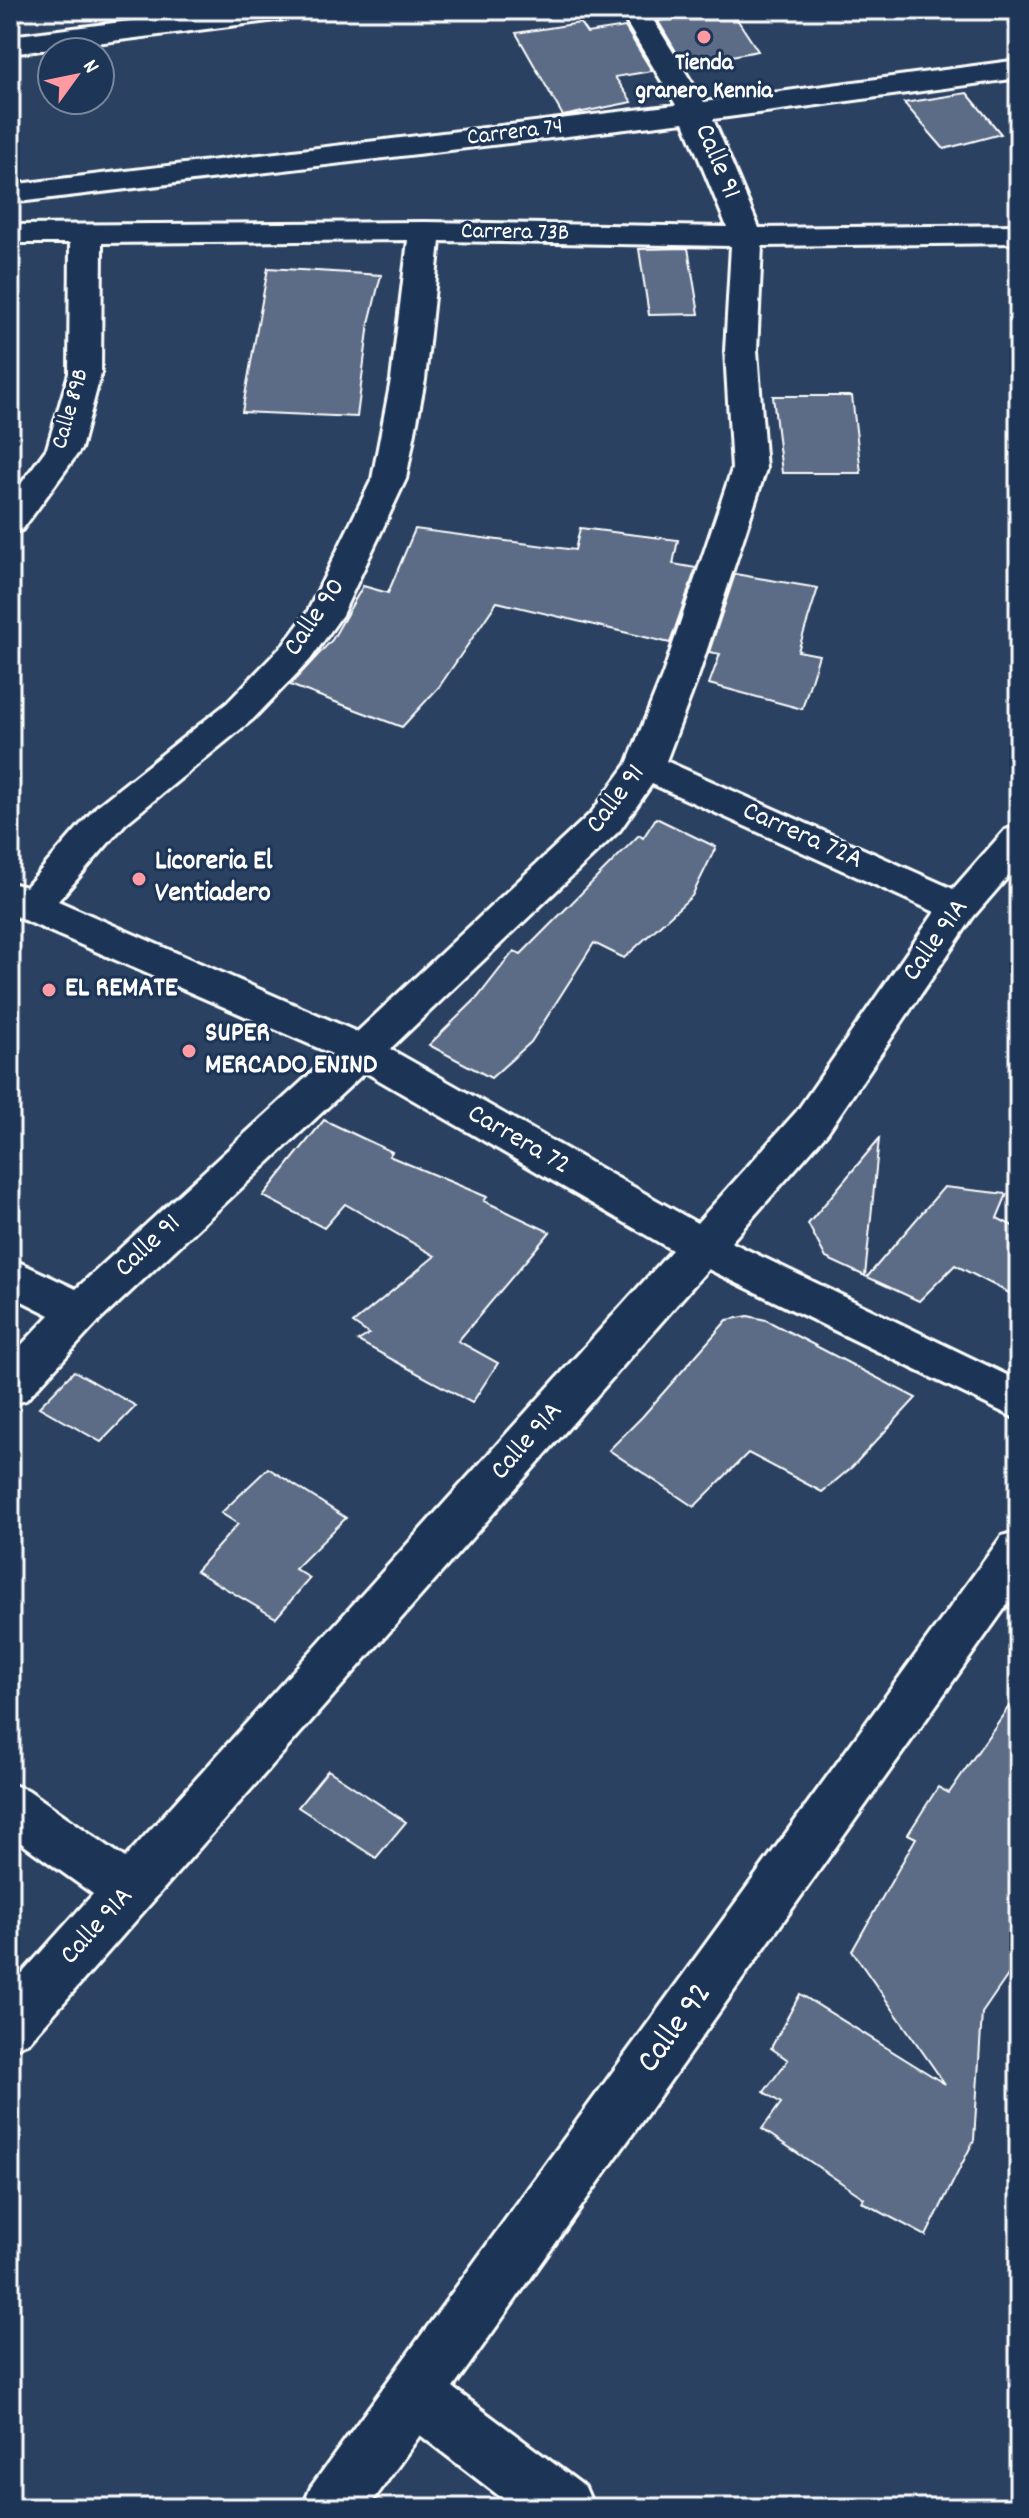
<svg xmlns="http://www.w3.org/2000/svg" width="1029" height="2518" font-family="Dekko,sans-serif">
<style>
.building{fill:#5b6c86;stroke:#fff;stroke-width:2}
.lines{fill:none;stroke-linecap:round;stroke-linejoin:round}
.minor-casing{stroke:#fff;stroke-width:6}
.minor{fill:#1d3557;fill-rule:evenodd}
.poi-dot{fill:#ff9aa2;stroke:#1d3557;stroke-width:3}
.labels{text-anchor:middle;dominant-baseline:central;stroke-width:6;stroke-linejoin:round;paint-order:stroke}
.far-poi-label{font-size:24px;font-weight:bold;fill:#fff;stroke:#1d3557}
.far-street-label{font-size:24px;fill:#fff;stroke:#1d3557}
.street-label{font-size:28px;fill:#fff;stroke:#1d3557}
.poi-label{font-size:28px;font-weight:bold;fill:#fff;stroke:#1d3557;text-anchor:start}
.near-street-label{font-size:34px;fill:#fff;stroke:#1d3557}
</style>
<rect width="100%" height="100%" fill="#2a4161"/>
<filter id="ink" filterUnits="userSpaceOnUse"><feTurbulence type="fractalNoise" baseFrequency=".0125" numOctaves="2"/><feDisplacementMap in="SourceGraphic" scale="16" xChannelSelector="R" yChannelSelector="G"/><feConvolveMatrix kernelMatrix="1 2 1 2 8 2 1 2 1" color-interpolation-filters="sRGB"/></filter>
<g filter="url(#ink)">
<!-- building -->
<g class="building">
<polygon points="731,10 758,51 684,65 658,21"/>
<polygon points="580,23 587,33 625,27 652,71 615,77 632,102 563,116 516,33"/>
<polygon points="967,93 1001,134 944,149 904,103"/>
<polygon points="688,248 699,314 649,315 639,249"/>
<polygon points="268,268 381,275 369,323 357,417 242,412"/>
<polygon points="773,396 852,396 861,473 782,473"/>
<polygon points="580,528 678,540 673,564 696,568 670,643 497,602 439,687 402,727 290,685 332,640 363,586 388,593 415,529 575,550"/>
<polygon points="735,574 818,588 798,651 819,655 802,709 709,684 720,654 709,652"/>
<polygon points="656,818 716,847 692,896 624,958 594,943 531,1042 491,1078 429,1045 478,997 514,951 521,954 639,835 643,838"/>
<polygon points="324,1120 392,1152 389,1156 487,1197 484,1201 550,1232 458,1341 498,1363 472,1403 358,1341 369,1334 353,1323 435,1256 345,1204 324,1228 263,1196"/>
<polygon points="879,1139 865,1276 826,1258 808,1224"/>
<polygon points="944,1187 1007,1194 997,1218 1019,1229 1019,1298 955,1265 919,1301 867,1277"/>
<polygon points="748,1316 766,1320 916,1398 852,1467 822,1492 748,1453 694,1507 609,1450 642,1417 727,1320"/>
<polygon points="74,1371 136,1406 101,1442 39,1407"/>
<polygon points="268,1468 346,1518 295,1569 310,1578 276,1618 196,1571 238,1524 221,1513"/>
<polygon points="1019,1692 1019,1959 982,2013 974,2140 926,2236 862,2202 864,2198 762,2129 781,2103 764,2092 788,2060 771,2048 800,1994 945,2084 852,1951 916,1838 908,1834 938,1787 949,1793"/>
<polygon points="328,1770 406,1822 376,1858 298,1807"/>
</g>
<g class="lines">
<!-- minor casing -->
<g class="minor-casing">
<g id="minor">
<polygon points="218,10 299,10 295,16 285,19 10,54 10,36"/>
<path d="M619,10H647L704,102L1019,60V78L713,119L759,228L1019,225V243L762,246L757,351L766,469L699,674L666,761L953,889L1005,830L1019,826V864L973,917L827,1133L731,1242L1019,1381V1420L708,1269L29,2042L10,2050V1987L93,1894L10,1835V1784L28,1790L125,1858L672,1250L365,1072L97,1323L26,1400L10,1405V1357L50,1315L10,1295V1258L76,1289L332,1054L17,917L10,912V883L26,887L97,806L227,703L284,644L307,613L372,479L391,380L408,240L102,243L101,373L81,449L22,530L10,533V499L47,448L69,373L70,243H10V225L425,222L727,227L684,122L10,203V185L676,105ZM440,241L731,246L725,351L732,469L663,674L627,764L592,812L357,1032L58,901L125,824L253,719L310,660L342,615L406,479L425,380ZM652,784L935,912L797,1111L697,1223L390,1049L620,830Z"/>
<polygon points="1019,1531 1019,1588 453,2388 585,2487 594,2508 515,2508 420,2435 368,2508 302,2508 311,2487 1002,1536"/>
</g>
</g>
<!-- minor -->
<use href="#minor" class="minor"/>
</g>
</g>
<!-- markers -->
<g class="poi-dot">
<circle cx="704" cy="37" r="8"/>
<circle cx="139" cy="879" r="8"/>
<circle cx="49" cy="990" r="8"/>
<circle cx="189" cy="1051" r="8"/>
</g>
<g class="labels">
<!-- far-poi labels -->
<g class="far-poi-label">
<text x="704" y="64">Tienda<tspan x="704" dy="28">granero Kennia</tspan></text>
</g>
<!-- far-street labels -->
<g class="far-street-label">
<text transform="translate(515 133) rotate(-7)">Carrera 74</text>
<text transform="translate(515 233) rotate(1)">Carrera 73B</text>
<text transform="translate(71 409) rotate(-74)">Calle 89B</text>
</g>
<!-- street labels -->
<g class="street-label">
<text transform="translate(716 162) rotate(67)">Calle 91</text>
<text transform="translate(316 618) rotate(-56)">Calle 90</text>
<text transform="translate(617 800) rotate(-53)">Calle 91</text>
<text transform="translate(802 837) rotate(24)">Carrera 72A</text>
<text transform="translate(937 941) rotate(-55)">Calle 91A</text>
<text transform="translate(518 1141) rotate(30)">Carrera 72</text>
<text transform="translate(149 1247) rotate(-43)">Calle 91</text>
<text transform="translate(528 1442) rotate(-49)">Calle 91A</text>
<text transform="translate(98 1927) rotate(-48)">Calle 91A</text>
</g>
<!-- poi labels -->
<g class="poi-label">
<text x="155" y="863">Licoreria El<tspan x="155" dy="32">Ventiadero</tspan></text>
<text x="65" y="990">EL REMATE</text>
<text x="205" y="1035">SUPER<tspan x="205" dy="32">MERCADO ENIND</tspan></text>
</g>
<!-- near-street labels -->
<g class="near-street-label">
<text transform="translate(676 2029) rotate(-54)">Calle 92</text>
</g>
</g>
<!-- margin -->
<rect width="1029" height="2518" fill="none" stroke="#1d3557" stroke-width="40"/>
<rect x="20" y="20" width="989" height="2478" fill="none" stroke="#fff" stroke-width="3" filter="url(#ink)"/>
<!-- north arrow -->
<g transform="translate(76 76) rotate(57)"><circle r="38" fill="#1d3557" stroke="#77869a" stroke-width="2"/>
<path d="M0-6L14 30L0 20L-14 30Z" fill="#ff9aa2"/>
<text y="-12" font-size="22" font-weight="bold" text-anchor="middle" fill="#ffffff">N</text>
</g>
</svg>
